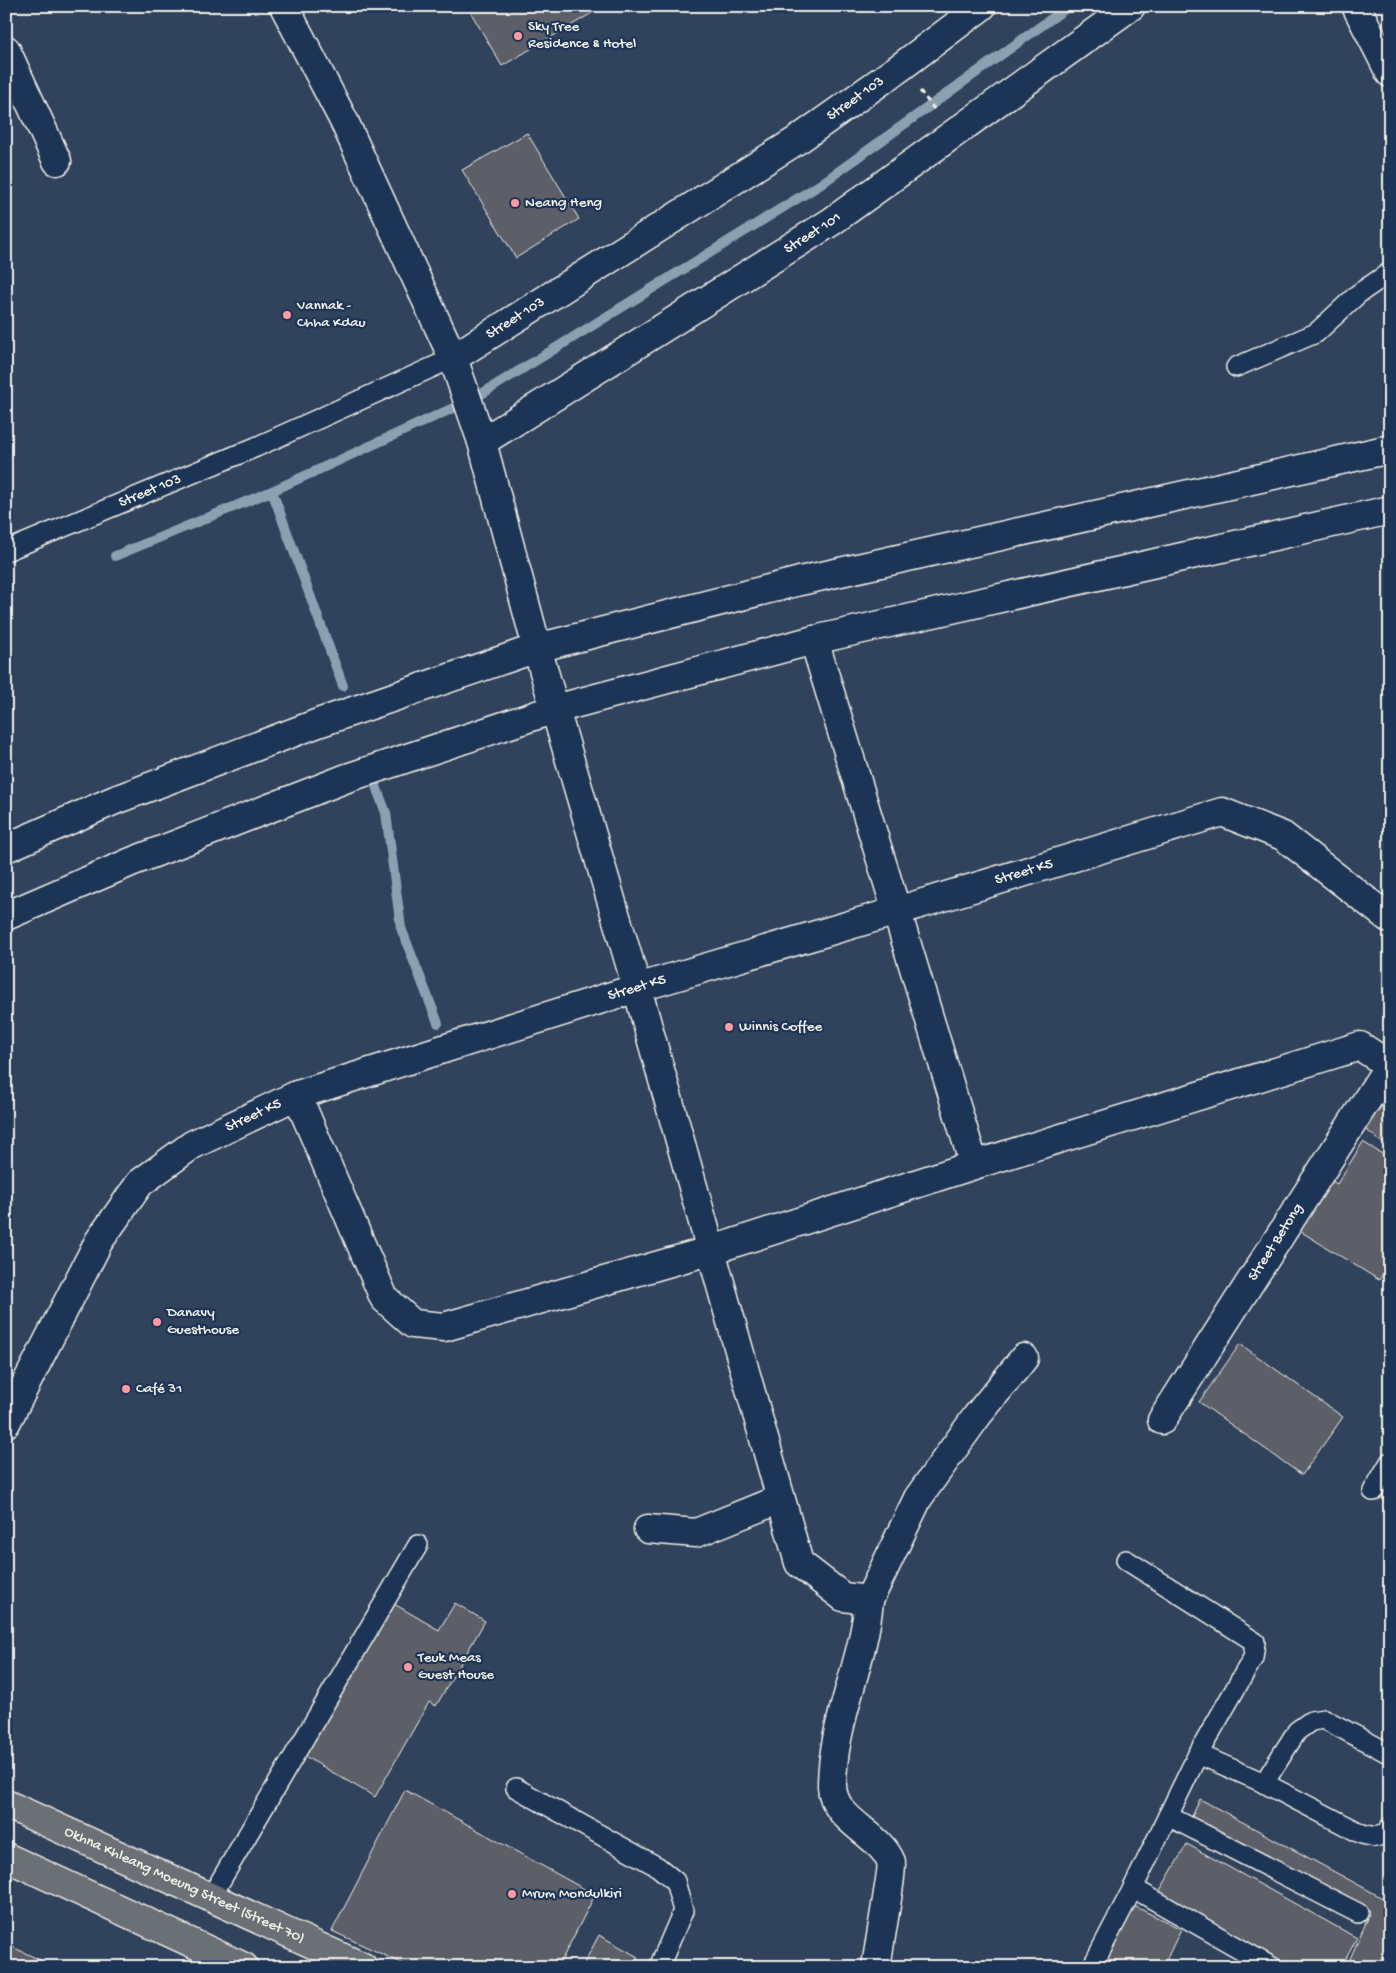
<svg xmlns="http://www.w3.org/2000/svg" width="1396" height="1973" font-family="'Gochi Hand',sans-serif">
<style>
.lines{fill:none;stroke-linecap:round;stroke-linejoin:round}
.stream{stroke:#8ba1b1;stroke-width:10}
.building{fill:#5d5f67;stroke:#f4f1e8}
.lane-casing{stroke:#f4f1e8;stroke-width:22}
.street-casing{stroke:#f4f1e8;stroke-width:31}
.secondary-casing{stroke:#f4f1e8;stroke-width:31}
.primary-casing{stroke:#f4f1e8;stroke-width:31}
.path{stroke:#f4f1e8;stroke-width:3;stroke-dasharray:5 4;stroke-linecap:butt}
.lane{stroke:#1d3557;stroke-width:19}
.street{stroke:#1d3557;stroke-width:28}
.secondary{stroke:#1d3557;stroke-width:28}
.primary{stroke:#6b6f75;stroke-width:28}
.poi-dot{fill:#ff9aa2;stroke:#1d3557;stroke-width:2}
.labels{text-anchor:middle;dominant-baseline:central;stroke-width:4.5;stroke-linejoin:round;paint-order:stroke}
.poi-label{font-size:15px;fill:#f4f1e8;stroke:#1d3557;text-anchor:start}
.street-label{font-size:15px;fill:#f4f1e8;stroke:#1d3557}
</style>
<rect width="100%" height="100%" fill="#30425c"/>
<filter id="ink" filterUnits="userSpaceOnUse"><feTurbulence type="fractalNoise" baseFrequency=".02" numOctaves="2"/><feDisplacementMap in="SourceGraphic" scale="10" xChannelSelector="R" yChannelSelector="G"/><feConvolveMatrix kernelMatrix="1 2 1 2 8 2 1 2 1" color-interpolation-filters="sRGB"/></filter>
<g filter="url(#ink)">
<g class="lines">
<!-- stream -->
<g class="stream">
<polyline points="272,491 343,686"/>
<polyline points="115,556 272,491 475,398 821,184 1069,6"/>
<polyline points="374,781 386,813 401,928 438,1023"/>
</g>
</g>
<!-- building -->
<g class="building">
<polygon points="467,6 604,6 502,66"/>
<polygon points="527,133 579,219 516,258 462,170"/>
<polygon points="1390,1096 1390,1149 1364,1128"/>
<polygon points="1363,1142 1390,1159 1390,1264 1379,1280 1295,1228 1326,1177 1337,1184"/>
<polygon points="1240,1344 1343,1417 1302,1475 1199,1402"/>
<polygon points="1390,1489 1390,1505 1383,1500"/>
<polygon points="389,1601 439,1630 455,1603 485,1621 436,1706 429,1702 375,1797 301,1754"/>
<polygon points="405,1790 595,1895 558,1967 410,1967 332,1931"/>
<polygon points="1200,1799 1390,1902 1390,1943 1377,1967 1359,1967 1349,1961 1368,1918 1189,1823"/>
<polygon points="1187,1844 1357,1938 1343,1964 1348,1967 1286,1967 1158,1894"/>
<polygon points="1128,1903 1181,1929 1163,1967 1098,1967"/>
<polygon points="599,1935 638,1957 633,1967 582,1967"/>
<polygon points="6,1944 55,1967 6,1967"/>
</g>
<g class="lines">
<!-- lane casing -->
<g class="lane-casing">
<g id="lane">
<polyline points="1236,367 1316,333 1358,294 1390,272"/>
<path id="s1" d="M6,551L256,447L453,358"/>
<polyline points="1373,1491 1390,1462"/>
<polyline points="1198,1754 1264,1783 1362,1834 1375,1837 1386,1834 1390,1827"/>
<polyline points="1264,1783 1297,1731 1311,1721 1324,1719 1390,1754"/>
<polyline points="516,1788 658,1867 675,1881 683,1911 659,1967"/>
<polyline points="1168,1816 1358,1913"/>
<polyline points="1133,1888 1272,1967"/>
<polyline points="211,1897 418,1545"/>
<polyline points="1092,1967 1133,1888 1198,1754 1253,1658 1255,1642 1126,1560"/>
</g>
</g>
<!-- street casing -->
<g class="street-casing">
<g id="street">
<polyline points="1356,6 1390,73"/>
<polyline points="6,50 57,161"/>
<path id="s2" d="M482,442L831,222L1131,6"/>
<polyline points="814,640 974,1165"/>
<polyline points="297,1095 384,1298 413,1324 444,1327 712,1250 974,1165 1360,1046 1389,1065"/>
<path id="s3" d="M1024,1358L977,1416L918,1498L869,1600L843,1597L799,1563L637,988L897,911L1222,812L1283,836L1390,919"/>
<path id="s4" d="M1162,1420L1390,1064"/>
<polyline points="648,1529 696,1533 780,1499"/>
<path d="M869,1600C864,1663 832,1722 832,1786C833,1821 879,1832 891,1862C893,1869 878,1952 876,1967"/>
</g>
</g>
<!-- secondary casing -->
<g class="secondary-casing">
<g id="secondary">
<path id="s5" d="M453,358L799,139L902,66L982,6"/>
<polyline points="6,848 115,800 321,722 537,648 800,581 1390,449"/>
<polyline points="6,916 131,862 347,778 555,709 814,640 1390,510"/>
<path id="s6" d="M6,1423L99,1241L140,1183L192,1145L297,1095L637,988L537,648L482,442L453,358L344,121L284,6"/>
</g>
</g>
<!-- primary casing -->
<g class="primary-casing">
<g id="primary">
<path id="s7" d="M6,1804L363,1967"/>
<polyline points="6,1857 244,1967"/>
</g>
</g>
<!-- path -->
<polyline class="path" points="920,91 935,110"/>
<!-- lane -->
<use href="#lane" class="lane"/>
<!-- street -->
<use href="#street" class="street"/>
<!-- secondary -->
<use href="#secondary" class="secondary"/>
<!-- primary -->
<use href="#primary" class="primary"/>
</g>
</g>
<!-- markers -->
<g class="poi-dot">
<circle cx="518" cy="36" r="5"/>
<circle cx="515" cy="203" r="5"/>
<circle cx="287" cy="315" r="5"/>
<circle cx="729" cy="1027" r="5"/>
<circle cx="157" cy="1322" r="5"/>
<circle cx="126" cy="1389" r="5"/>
<circle cx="408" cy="1667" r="5"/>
<circle cx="512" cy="1894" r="5"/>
</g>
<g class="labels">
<!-- poi labels -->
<g class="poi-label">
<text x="528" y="27">Sky Tree<tspan x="528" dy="17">Residence &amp; Hotel</tspan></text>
<text x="525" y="203">Neang Heng</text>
<text x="297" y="306">Vannak -<tspan x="297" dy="17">Chha Kdau</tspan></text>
<text x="739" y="1027">Winnis Coffee</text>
<text x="167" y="1313">Danavy<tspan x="167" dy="17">Guesthouse</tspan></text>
<text x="136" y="1389">Café 31</text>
<text x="418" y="1658">Teuk Meas<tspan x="418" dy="17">Guest House</tspan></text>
<text x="522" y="1894">Mrum Mondulkiri</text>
</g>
<!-- street labels -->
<g class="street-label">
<text stroke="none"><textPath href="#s5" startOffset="479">Street 103</textPath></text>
<text stroke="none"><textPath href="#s2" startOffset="391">Street 101</textPath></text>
<text stroke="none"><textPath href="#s5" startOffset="74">Street 103</textPath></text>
<text stroke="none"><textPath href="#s1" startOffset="156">Street 103</textPath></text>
<text stroke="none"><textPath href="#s3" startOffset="1372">Street K5</textPath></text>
<text transform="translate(637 988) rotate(-17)">Street K5</text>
<text stroke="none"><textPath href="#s6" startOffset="408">Street K5</textPath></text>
<text stroke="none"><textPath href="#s4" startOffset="211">Street Betong</textPath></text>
<text stroke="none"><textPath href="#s7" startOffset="196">Okhna Khleang Moeung Street (Street 70)</textPath></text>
</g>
</g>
<!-- margin -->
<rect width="1396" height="1973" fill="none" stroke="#1d3557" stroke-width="25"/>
<rect x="12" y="12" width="1371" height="1948" fill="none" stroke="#f4f1e8" stroke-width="2" filter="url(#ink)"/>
</svg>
